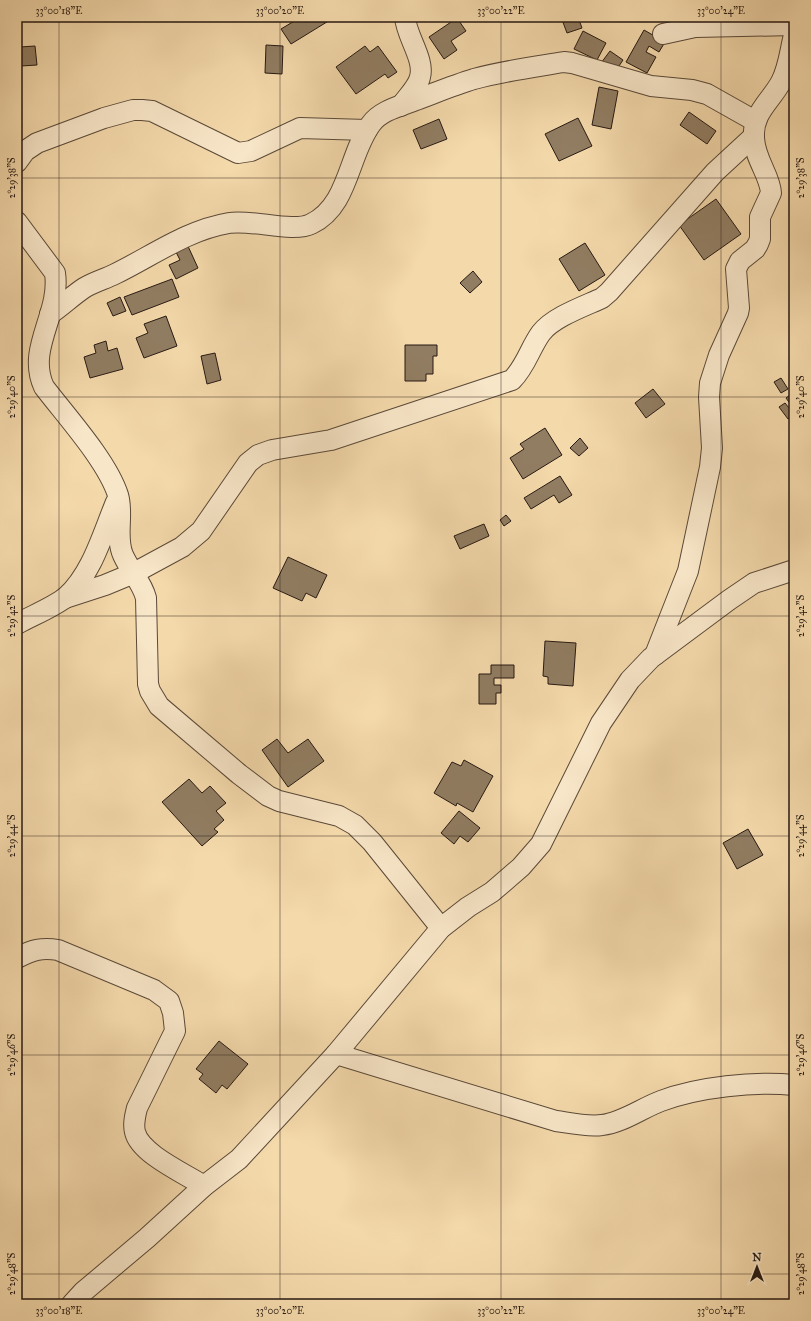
<svg xmlns="http://www.w3.org/2000/svg" width="811" height="1321" font-family="'IM FELL Great Primer',serif">
<style>
.building{fill:#917d62;stroke:#261912}
.lines{fill:none;stroke-linecap:round;stroke-linejoin:round}
.minor-casing{stroke:#5a4938;stroke-width:22}
.minor{stroke:#f8e6c8;stroke-width:20}
.ticks{fill:none;stroke:#261912;stroke-width:1;stroke-opacity:0.45}
.neatline{fill:none;stroke:#261912;stroke-width:1.5}
.ticks-label{font-size:10px;text-anchor:middle;fill:#261912}
</style>
<rect width="100%" height="100%" fill="#f4d9ab"/>
<filter id="stains"><feTurbulence type="fractalNoise" baseFrequency=".005" numOctaves="4"/><feColorMatrix values="0 0 0 0 .2 0 0 0 0 .09 0 0 0 0 .02 0 0 0 .5 -.17"/></filter>
<radialGradient id="worn" r=".72"><stop offset=".6" stop-color="#630" stop-opacity="0"/><stop offset="1" stop-color="#630" stop-opacity=".3"/></radialGradient>
<!-- building -->
<g class="building">
<polygon points="301,17 335,17 291,44 281,29"/>
<polygon points="561,17 578,17 582,28 567,33"/>
<polygon points="457,18 466,31 451,41 457,50 444,59 429,37"/>
<polygon points="644,30 665,42 659,52 649,46 646,52 656,57 647,73 626,62"/>
<polygon points="583,31 606,43 597,60 574,49"/>
<polygon points="266,45 283,46 282,74 265,73"/>
<polygon points="35,46 37,65 21,66 20,47"/>
<polygon points="365,46 370,52 378,46 397,72 388,78 385,74 356,94 336,67"/>
<polygon points="610,51 623,60 615,72 601,63"/>
<polygon points="599,87 618,91 611,129 592,125"/>
<polygon points="689,112 716,131 707,144 680,125"/>
<polygon points="578,118 592,146 559,161 545,134"/>
<polygon points="439,119 447,139 421,149 413,130"/>
<polygon points="716,199 741,234 704,260 679,225"/>
<polygon points="585,243 605,275 579,291 559,259"/>
<polygon points="187,244 198,268 176,279 169,265 180,260 175,250"/>
<polygon points="473,271 482,282 470,293 460,283"/>
<polygon points="172,279 179,297 132,315 124,297"/>
<polygon points="120,297 126,311 113,316 107,303"/>
<polygon points="166,316 177,346 144,358 136,338 148,333 144,324"/>
<polygon points="106,341 108,351 117,348 123,369 90,378 84,357 96,353 94,345"/>
<polygon points="405,345 437,345 437,356 433,356 433,374 426,374 426,381 405,381"/>
<polygon points="215,353 221,380 207,384 201,356"/>
<polygon points="781,378 788,389 781,393 774,382"/>
<polygon points="653,389 665,404 646,418 635,403"/>
<polygon points="790,395 794,400 794,409 786,398"/>
<polygon points="785,403 794,414 788,419 779,407"/>
<polygon points="545,428 562,455 523,479 510,458 524,449 520,444"/>
<polygon points="580,438 588,448 579,456 570,448"/>
<polygon points="560,476 572,495 559,503 554,495 531,509 524,498"/>
<polygon points="506,515 511,521 504,526 500,520"/>
<polygon points="484,524 489,536 460,549 454,536"/>
<polygon points="288,557 327,575 316,598 306,593 302,601 273,588"/>
<polygon points="545,641 576,643 573,686 548,684 548,677 543,676"/>
<polygon points="491,665 514,665 514,678 494,678 494,685 501,685 501,693 496,693 496,704 479,704 479,674 491,674"/>
<polygon points="277,739 288,753 308,739 324,761 288,787 262,750"/>
<polygon points="464,760 493,776 473,812 457,803 456,806 434,793 452,762 461,766"/>
<polygon points="189,779 202,793 210,786 226,803 216,811 224,820 214,829 218,832 202,846 162,802"/>
<polygon points="459,811 480,828 468,842 460,836 454,844 441,833"/>
<polygon points="748,829 763,855 737,869 723,843"/>
<polygon points="219,1041 248,1064 227,1089 222,1085 216,1093 199,1079 203,1074 196,1069"/>
</g>
<g class="lines">
<!-- minor casing -->
<g class="minor-casing">
<g id="minor">
<polyline points="663,34 695,27 794,25"/>
<path d="M401,106C407,97 418,87 420,77C425,59 406,36 405,17"/>
<polyline points="17,162 25,151 37,143 104,118 133,110 142,110 152,111 238,153 251,151 300,128 367,130"/>
<path d="M17,222L55,273C61,314 26,348 44,387C67,417 107,461 118,495C124,514 115,537 123,555C130,571 142,582 146,598L148,684L150,691L159,706L239,774L268,796L279,801L339,816L355,825L372,842L441,928"/>
<path d="M50,314C62,306 72,296 84,288C94,282 105,279 115,274C152,256 187,230 229,223C252,219 293,233 311,224C349,206 348,155 371,124C381,110 401,106 416,100C435,93 454,85 474,79C503,71 534,67 564,62L572,63L651,86L692,90L707,94L755,121"/>
<path d="M65,598L105,585L134,573L182,547L201,531L248,463L258,455L272,450L331,440L512,380C526,366 530,348 541,333C553,317 585,306 602,298L609,292L715,172L754,136"/>
<path d="M17,624C31,616 54,607 66,597C92,574 103,533 116,502"/>
<path d="M655,655L688,571L710,467L712,448L709,397L710,383L719,355L738,313L739,308L736,269L740,261L755,249L758,244L760,239V217L771,193C770,175 755,160 754,138C752,113 771,101 781,82C789,67 790,50 794,35"/>
<path d="M17,958C32,950 42,947 58,950L154,990L169,1001L173,1013L175,1031L137,1108C135,1116 133,1124 135,1132C140,1154 186,1174 204,1186"/>
<path d="M336,1054L556,1121C570,1123 587,1127 602,1125C622,1123 642,1108 661,1101C698,1087 755,1081 794,1085"/>
<polyline points="72,1304 83,1292 147,1238 204,1186 239,1159 336,1054 441,928 468,907 492,892 521,867 541,844 601,723 630,680 651,658 729,600 754,583 794,570"/>
</g>
</g>
<!-- minor -->
<use href="#minor" class="minor"/>
</g>
<!-- ticks -->
<path class="ticks" d="M59,17V1304M280,17V1304M501,17V1304M721,17V1304M17,178H794M17,397H794M17,616H794M17,836H794M17,1055H794M17,1274H794"/>
<!-- margin -->
<rect width="811" height="1321" fill="none" stroke="#f4d9ab" stroke-width="44"/>
<!-- north arrow -->
<g transform="translate(757 1267)" stroke="#f8e6c8" stroke-width="3" paint-order="stroke">
<path d="M0-3L7 15L0 10L-7 15Z" fill="#261912"/>
<text y="-6" font-size="11" font-weight="bold" text-anchor="middle" fill="#261912">N</text>
</g>
<rect x="22" y="22" width="767" height="1277" class="neatline"/>
<g class="ticks-label">
<text x="59" y="14">33°00'18"E</text>
<text x="280" y="14">33°00'20"E</text>
<text x="501" y="14">33°00'22"E</text>
<text x="721" y="14">33°00'24"E</text>
<text transform="translate(11 178) rotate(-90)" y="4">2°29'38"S</text>
<text transform="translate(800 178) rotate(-90)" y="4">2°29'38"S</text>
<text transform="translate(11 397) rotate(-90)" y="4">2°29'40"S</text>
<text transform="translate(800 397) rotate(-90)" y="4">2°29'40"S</text>
<text transform="translate(11 616) rotate(-90)" y="4">2°29'42"S</text>
<text transform="translate(800 616) rotate(-90)" y="4">2°29'42"S</text>
<text transform="translate(11 836) rotate(-90)" y="4">2°29'44"S</text>
<text transform="translate(800 836) rotate(-90)" y="4">2°29'44"S</text>
<text transform="translate(11 1055) rotate(-90)" y="4">2°29'46"S</text>
<text transform="translate(800 1055) rotate(-90)" y="4">2°29'46"S</text>
<text transform="translate(11 1274) rotate(-90)" y="4">2°29'48"S</text>
<text transform="translate(800 1274) rotate(-90)" y="4">2°29'48"S</text>
<text x="59" y="1314">33°00'18"E</text>
<text x="280" y="1314">33°00'20"E</text>
<text x="501" y="1314">33°00'22"E</text>
<text x="721" y="1314">33°00'24"E</text>
</g>
<rect width="100%" height="100%" filter="url(#stains)"/>
<rect width="100%" height="100%" fill="url(#worn)"/>
</svg>
